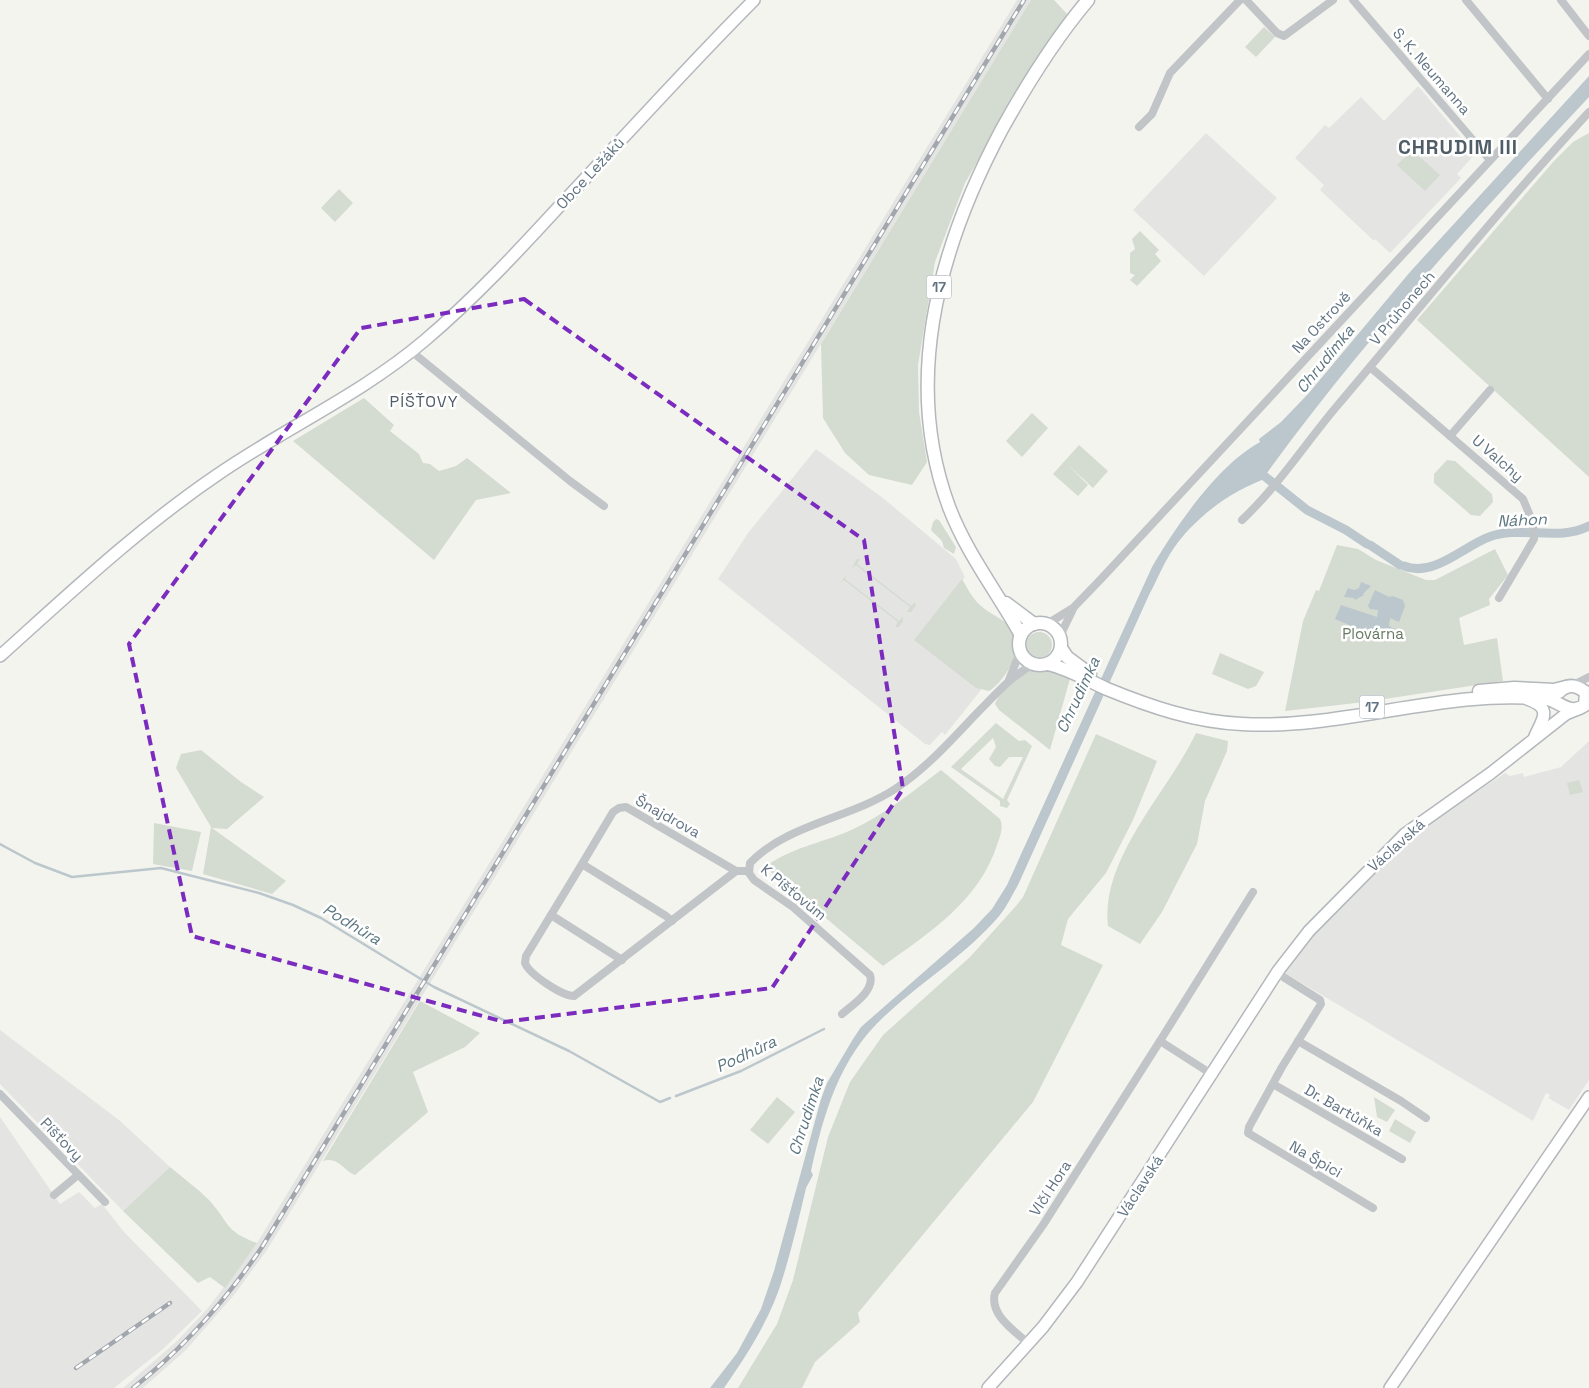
<svg xmlns="http://www.w3.org/2000/svg" width="1589" height="1388" font-family="'Space Grotesk',sans-serif">
<style>
.built{fill:#e4e5e3}
.green{fill:#d4dbd0;fill-rule:evenodd}
.water{fill:#bbc7cc}
.lines{fill:none;stroke-linecap:round;stroke-linejoin:round}
.stream{stroke:#bbc7cc;stroke-width:2.5}
.canal{stroke:#bbc7cc;stroke-width:9}
.secondary-casing{stroke:#b3b8bd;stroke-width:14}
.primary-casing{stroke:#b4b8bc;stroke-width:15}
.street{stroke:#c1c5c8;stroke-width:8}
.secondary{stroke:#fff;stroke-width:11}
.primary{stroke:#fff;stroke-width:12}
.rail-casing{stroke:#a1a7ad;stroke-width:4.5}
.rail{stroke:#fff;stroke-width:2.5;stroke-dasharray:8;stroke-linecap:butt}
.marked{fill:none;stroke:#7b2cbf;stroke-width:4;stroke-dasharray:10 6;stroke-linejoin:round}
.labels{text-anchor:middle;dominant-baseline:central;stroke-width:5;stroke-linejoin:round;paint-order:stroke}
.shield{fill:#fff;stroke:#909da8;stroke-width:1}
.shield-label{font-size:14px;font-weight:bold;fill:#617382}
.street-label{font-size:15px;fill:#617382;stroke:#fff}
.park-label{font-size:15px;fill:#657960;stroke:#fff}
.water-label{font-size:16px;font-style:italic;fill:#5c7780;stroke:#fff}
.neighbourhood-label{font-size:16px;letter-spacing:1px;fill:#4f5d67;stroke:#fff}
.district-label{font-size:20px;font-weight:bold;letter-spacing:1px;fill:#4f5d67;stroke:#fff}
</style>
<rect width="100%" height="100%" fill="#f4f4ef"/>
<!-- built -->
<g class="built">
<polygon points="1017,0 1031,0 267,1250 234,1295 186,1350 143,1388 123,1388 177,1341 208,1308 257,1243"/>
<polygon points="1418,86 1475,154 1457,174 1461,178 1390,253 1375,239 1374,241 1320,190 1324,185 1295,158 1325,125 1329,128 1361,97 1384,121"/>
<polygon points="1206,133 1277,198 1204,276 1133,210"/>
<polygon points="816,449 883,498 956,559 965,577 946,601 981,690 945,735 942,732 930,745 925,744 718,579 748,533"/>
<polygon points="1589,741 1589,1080 1569,1110 1548,1098 1550,1095 1546,1093 1533,1121 1285,973 1314,935 1419,831 1505,773 1510,776 1523,773 1524,777 1561,767"/>
<polygon points="0,1030 119,1120 170,1167 123,1211 0,1084"/>
<polygon points="0,1117 60,1204 79,1192 95,1208 102,1204 124,1232 202,1311 163,1349 114,1388 0,1388"/>
</g>
<!-- green -->
<g class="green">
<polygon points="1031,0 1054,0 1069,16 1029,71 965,183 935,262 918,365 919,412 927,462 912,485 869,475 845,453 823,418 821,344"/>
<polygon points="1264,27 1275,37 1256,57 1245,47"/>
<polygon points="1589,133 1589,477 1417,320 1554,161 1573,142"/>
<polygon points="1412,150 1440,175 1425,191 1397,165"/>
<polygon points="339,189 353,203 335,222 321,208"/>
<polygon points="1140,231 1159,250 1155,254 1161,261 1137,286 1130,280 1135,275 1130,273 1130,253 1135,249 1132,239"/>
<polygon points="364,398 394,425 390,431 419,454 423,463 430,464 439,471 456,466 467,458 511,493 476,500 434,560 293,441"/>
<polygon points="1032,413 1048,428 1022,457 1006,441"/>
<polygon points="1079,445 1108,471 1093,488 1067,464 1088,485 1078,496 1053,474"/>
<polygon points="1447,460 1455,461 1492,494 1493,502 1480,516 1471,515 1434,483 1434,474"/>
<polygon points="936,519 939,520 956,547 954,554 944,548 942,541 931,530 933,522"/>
<polygon points="1337,545 1358,549 1376,560 1426,580 1435,580 1495,549 1508,575 1489,599 1490,605 1459,618 1464,645 1497,638 1503,681 1365,702 1285,711 1303,621 1316,590 1319,591"/>
<polygon points="857,559 860,559 857,564 911,606 915,602 916,605 911,612 907,612 910,607 856,565 852,568"/>
<polygon points="847,574 845,579 899,621 903,617 903,621 899,627 895,627 898,622 844,580 840,583"/>
<path d="M962,579C967,587 972,598 980,605C988,613 1000,617 1008,625C1028,643 1007,680 989,691L976,688L914,640Z"/>
<circle cx="1039" cy="645" r="13"/>
<polygon points="1220,653 1264,672 1256,686 1248,689 1212,674"/>
<path d="M1047,668L1071,675L1050,750L999,710L995,704C999,692 1019,673 1031,669C1036,668 1042,669 1047,668Z"/>
<path d="M996,723L1019,741L1025,740L1032,746L1007,800L1010,804L1007,808L1000,806V801L951,767ZM993,738L996,747L989,759L995,766L1000,767L1009,757H1023L1003,799L961,769Z"/>
<path d="M1196,733L1228,741L1227,751L1205,801L1197,844L1162,912L1140,944L1108,926C1100,858 1169,791 1196,733Z"/>
<polygon points="1096,734 1157,761 1133,820 1106,873 1068,919 1061,945 1103,965 1033,1102 858,1313 860,1322 815,1362 802,1388 738,1388 777,1324 793,1280 828,1137 850,1082 883,1035 970,957 1016,906 1023,897"/>
<polygon points="201,750 241,782 264,797 227,829 212,828 286,881 272,894 203,874 211,827 176,768 181,754"/>
<path d="M941,770L1000,819C1004,828 1000,836 997,845C979,901 929,933 883,966L765,867C790,848 821,843 849,831C883,816 912,792 941,770Z"/>
<polygon points="1579,780 1583,792 1570,795 1567,783"/>
<polygon points="154,823 201,832 192,871 153,864"/>
<path d="M420,1001L480,1033L465,1047L413,1072L428,1112L355,1175C344,1171 338,1156 323,1161Z"/>
<polygon points="777,1097 795,1112 768,1144 750,1130"/>
<polygon points="1374,1097 1395,1110 1387,1122 1377,1117"/>
<polygon points="1395,1119 1416,1132 1410,1143 1389,1131"/>
<path d="M170,1167C183,1178 197,1188 209,1200C230,1223 224,1231 257,1243L225,1288L210,1277L198,1283L123,1211Z"/>
</g>
<!-- water -->
<g class="water">
<path d="M1589,76V97C1478,215 1368,335 1272,466L1267,473L1268,478C1231,490 1191,520 1170,554C1162,567 1156,582 1149,595L1018,885C1012,895 1007,906 1000,915C968,953 924,980 888,1013C840,1055 824,1112 811,1171L813,1175L806,1188C799,1218 792,1248 783,1277C771,1318 748,1353 724,1388H710L737,1353L761,1309L774,1271L821,1099L827,1083L853,1039L861,1027L974,928L992,909L1007,885L1152,567C1176,526 1218,465 1260,442L1259,439L1281,422L1308,394L1410,272Z"/>
<polygon points="1361,582 1371,586 1363,594 1364,595 1355,600 1354,598 1344,597 1348,588 1354,590 1359,588"/>
<polygon points="1375,590 1389,597 1393,596 1403,600 1405,606 1399,622 1390,618 1389,626 1395,629 1392,637 1385,640 1368,633 1366,626 1363,631 1335,619 1341,605 1377,617 1378,610 1370,609 1368,606"/>
</g>
<g class="lines">
<!-- stream -->
<g class="stream">
<polyline points="0,844 35,863 72,877 161,868 259,893 293,905 321,918 434,987 569,1051 660,1102 670,1098"/>
<polyline points="676,1096 741,1071 824,1029"/>
</g>
<!-- canal -->
<g class="canal">
<polyline points="1258,471 1307,510 1346,530 1367,544"/>
<polyline points="1370,545 1400,565"/>
<path d="M1404,566C1433,578 1464,546 1489,537C1520,525 1559,542 1589,526"/>
</g>
<!-- secondary casing -->
<g class="secondary-casing">
<g id="secondary">
<path d="M0,656C70,593 139,528 217,475C285,428 360,395 424,341C476,297 521,248 567,198C629,132 690,64 754,0"/>
<path d="M1527,699C1552,708 1544,717 1535,736"/>
<polyline points="988,1388 1043,1327 1077,1282 1278,971 1309,931 1405,834 1491,773 1566,714 1578,709"/>
<polyline points="1390,1388 1589,1097"/>
</g>
</g>
<!-- primary casing -->
<g class="primary-casing">
<g id="primary">
<polyline points="1006,603 1034,624"/>
<circle cx="1040" cy="644" r="21"/>
<path d="M1021,635C997,592 967,554 949,507C901,378 940,245 1002,129C1027,84 1055,39 1088,0"/>
<polyline points="1061,648 1067,657 1090,674"/>
<path d="M1048,664C1069,669 1087,680 1107,689C1151,707 1195,722 1242,724C1344,730 1444,688 1547,699C1561,702 1570,716 1585,705L1586,693"/>
<polyline points="1479,691 1514,688 1554,690 1566,687"/>
<path d="M1559,692C1570,681 1580,687 1589,695"/>
</g>
</g>
<!-- street -->
<g class="street">
<polyline points="1246,0 1277,33 1284,36 1333,0"/>
<polyline points="1353,0 1490,160"/>
<polyline points="1466,0 1548,99"/>
<polyline points="1561,0 1589,36"/>
<polyline points="1139,127 1152,114 1170,73 1240,0"/>
<polyline points="411,351 570,481 604,506"/>
<polyline points="1370,367 1523,499 1533,523 1534,539 1499,598"/>
<polyline points="1450,436 1490,390"/>
<path d="M1242,520C1278,486 1305,444 1337,406C1420,308 1501,207 1589,112"/>
<polyline points="1047,624 1073,608 1101,579 1589,54"/>
<polyline points="1060,636 1073,609"/>
<polyline points="1009,680 1020,652"/>
<polyline points="1573,685 1589,677"/>
<polyline points="582,864 613,812 619,808 626,807 736,871"/>
<path d="M551,915L526,956L525,963C529,974 562,996 574,996L736,871H749"/>
<polyline points="622,960 551,915 582,864 666,916 672,921"/>
<polyline points="1277,973 1320,1000 1321,1004 1282,1067 1249,1127 1248,1133 1373,1208"/>
<path d="M842,1014C852,1005 875,991 870,975L793,907L754,880L749,873L750,863C787,824 851,818 895,789C927,768 953,738 979,711C997,693 1011,676 1034,664"/>
<polyline points="1160,1041 1253,892"/>
<polyline points="1298,1041 1401,1101 1426,1118"/>
<polyline points="1273,1084 1402,1159"/>
<polyline points="0,1094 105,1202"/>
<polyline points="54,1195 78,1175"/>
<path d="M1029,1344C1015,1331 989,1315 995,1293L1043,1225L1160,1041L1213,1075"/>
</g>
<!-- secondary -->
<use href="#secondary" class="secondary"/>
<!-- primary -->
<use href="#primary" class="primary"/>
<!-- rail casing -->
<g class="rail-casing">
<g id="rail">
<polyline points="76,1368 170,1303"/>
<path d="M133,1388C184,1348 226,1300 262,1247L1024,0"/>
</g>
</g>
<!-- rail -->
<use href="#rail" class="rail"/>
</g>
<!-- marked area -->
<path class="marked" d="M524,299L864,540L903,789L772,988L504,1022L192,936L129,644L361,328Z"/>
<g class="labels">
<!-- shield labels -->
<g class="shield">
<rect x="926.5" y="275.5" width="25" height="23" rx="4"/>
<rect x="1359.5" y="695.5" width="25" height="23" rx="4"/>
</g>
<g class="shield-label">
<text x="939" y="287">17</text>
<text x="1372" y="707">17</text>
</g>
<!-- street labels -->
<g class="street-label">
<text transform="translate(1432 71) rotate(49)">S. K. Neumanna</text>
<text transform="translate(590 173) rotate(-47)">Obce Ležáků</text>
<text transform="translate(1402 308) rotate(-50)">V Průhonech</text>
<text transform="translate(1321 322) rotate(-47)">Na Ostrově</text>
<text transform="translate(1498 458) rotate(41)">U Valchy</text>
<text transform="translate(668 816) rotate(29)">Šnajdrova</text>
<text transform="translate(1396 845) rotate(-42)">Václavská</text>
<text transform="translate(794 892) rotate(39)">K Píšťovům</text>
<text transform="translate(1344 1110) rotate(30)">Dr. Bartůňka</text>
<text transform="translate(62 1139) rotate(46)">Píšťovy</text>
<text transform="translate(1316 1159) rotate(30)">Na Špici</text>
<text transform="translate(1140 1186) rotate(-57)">Václavská</text>
<text transform="translate(1050 1188) rotate(-57)">Vlčí Hora</text>
</g>
<!-- park labels -->
<g class="park-label">
<text x="1373" y="633">Plovárna</text>
</g>
<!-- water labels -->
<g class="water-label">
<text transform="translate(1325 359) rotate(-51)">Chrudimka</text>
<text transform="translate(1522 520) rotate(-3)">Náhon</text>
<text transform="translate(1078 695) rotate(-65)">Chrudimka</text>
<text transform="translate(352 924) rotate(31)">Podhůra</text>
<text transform="translate(746 1054) rotate(-25)">Podhůra</text>
<text transform="translate(806 1116) rotate(-72)">Chrudimka</text>
</g>
<!-- neighbourhood labels -->
<g class="neighbourhood-label">
<text x="424" y="401">PÍŠŤOVY</text>
</g>
<!-- district labels -->
<g class="district-label">
<text x="1458" y="147">CHRUDIM III</text>
</g>
</g>
</svg>
